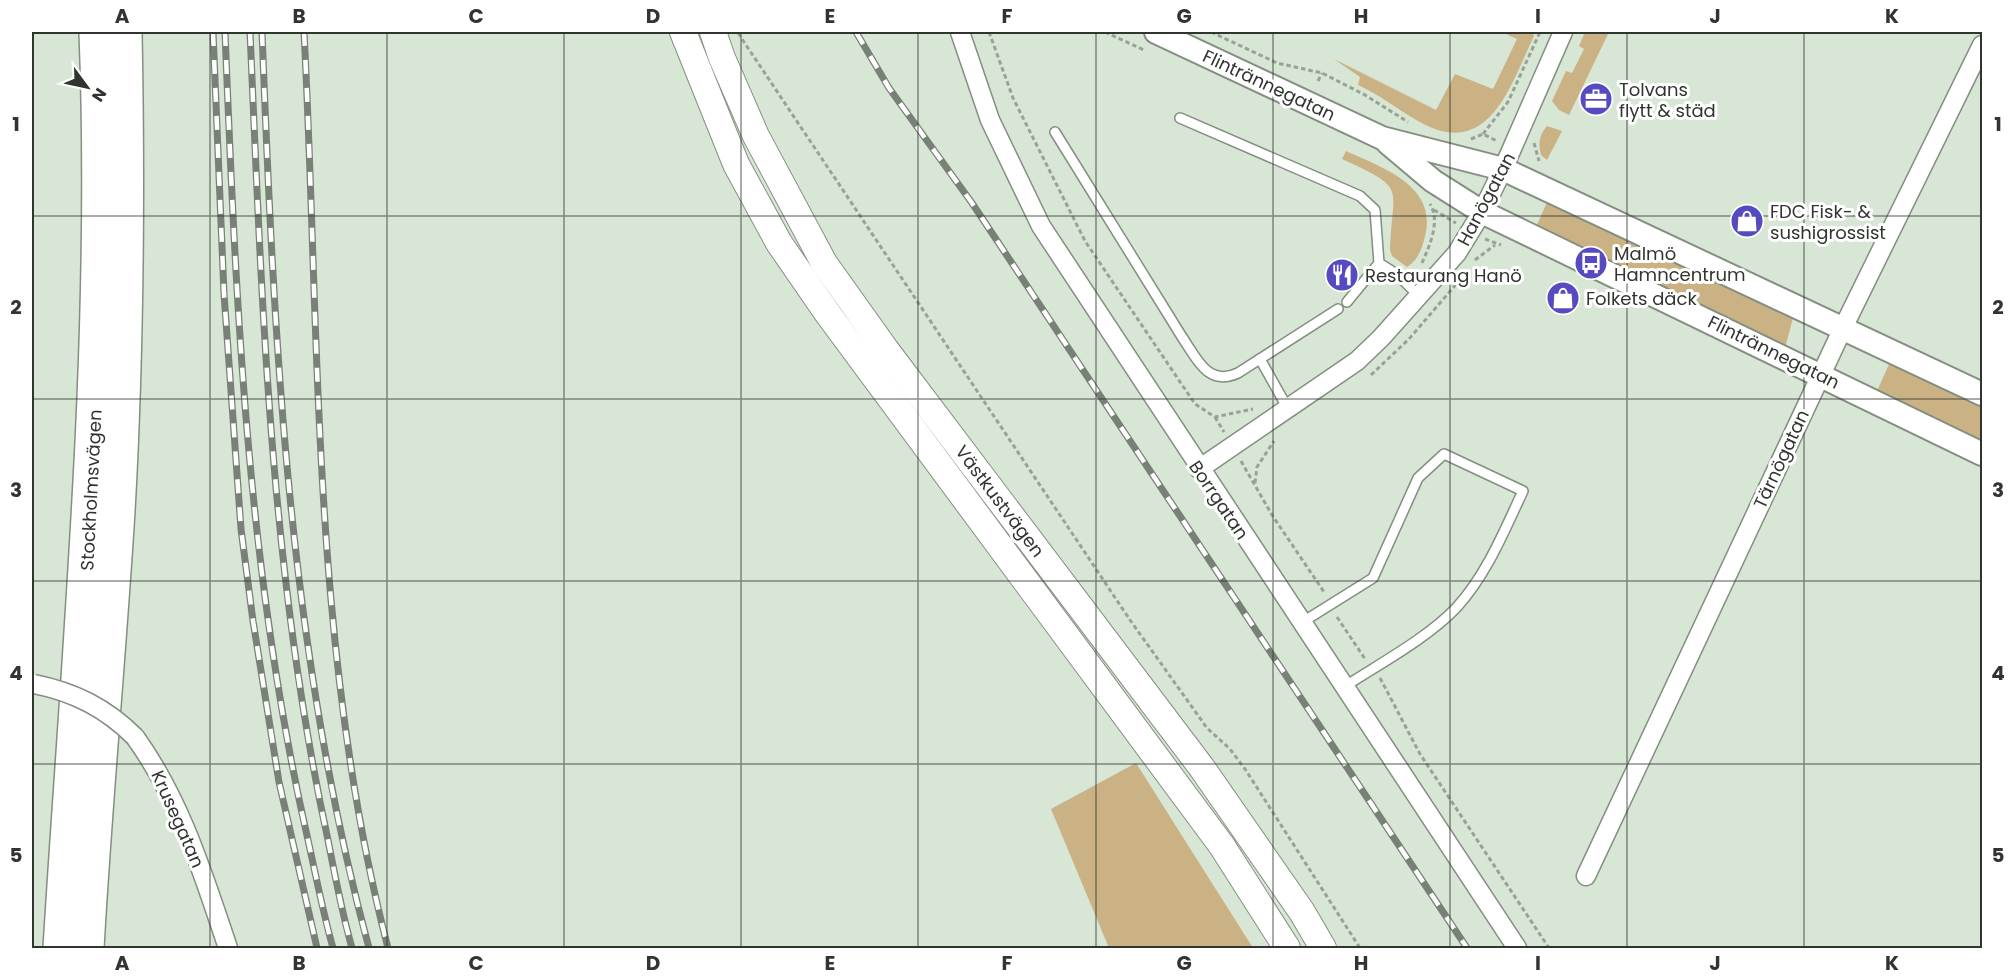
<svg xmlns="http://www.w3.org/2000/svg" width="2014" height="980" font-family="Poppins,sans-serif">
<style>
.green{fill:#cbb284}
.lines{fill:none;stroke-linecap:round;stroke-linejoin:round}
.service-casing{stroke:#838f80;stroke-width:12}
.minor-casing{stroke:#838f80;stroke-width:21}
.tertiary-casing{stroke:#838f80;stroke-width:26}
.secondary-casing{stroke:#838f80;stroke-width:28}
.motorway-casing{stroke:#838f80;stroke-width:36}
.path{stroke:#98a396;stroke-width:3;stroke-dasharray:4.5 3;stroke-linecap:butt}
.service{stroke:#fff;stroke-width:9}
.minor{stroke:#fff;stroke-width:18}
.tertiary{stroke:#fff;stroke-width:22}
.secondary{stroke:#fff;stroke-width:26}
.motorway{stroke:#fff;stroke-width:33}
.rail-casing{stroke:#788176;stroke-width:7}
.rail{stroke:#fff;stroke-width:4.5;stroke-dasharray:14;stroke-linecap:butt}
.minor-bridge-casing{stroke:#838f80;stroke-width:21;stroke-linecap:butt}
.minor-bridge{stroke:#fff;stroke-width:18}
.grid{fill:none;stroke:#30352f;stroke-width:1.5;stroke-opacity:0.55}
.labels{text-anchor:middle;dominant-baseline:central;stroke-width:6;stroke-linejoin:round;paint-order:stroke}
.street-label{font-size:18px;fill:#30352f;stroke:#fff}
.poi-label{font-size:18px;fill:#30352f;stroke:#fff;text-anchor:start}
.neatline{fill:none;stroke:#30352f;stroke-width:2}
.grid-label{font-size:20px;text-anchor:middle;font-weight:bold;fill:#30352f}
</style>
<rect width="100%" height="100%" fill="#d8e6d5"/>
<!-- green -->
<g class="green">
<polygon points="1585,32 1609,32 1569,115 1559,110 1552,101 1566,71 1572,73 1584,49 1579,46"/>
<path d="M1504,33L1533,32L1534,36C1510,86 1489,162 1418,121C1397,109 1380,95 1358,85L1360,77L1334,59L1436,110L1455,74L1493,89L1517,39Z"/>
<path d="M1547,126L1562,131L1547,160L1541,155C1538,144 1539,135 1547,126Z"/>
<path d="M1346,151C1383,168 1438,186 1425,236C1422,249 1418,260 1407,267L1392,256L1390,250C1392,184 1409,190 1342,159Z"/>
<polygon points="1548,200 1794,314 1785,348 1536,227"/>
<polygon points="1891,360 1982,403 1982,441 1877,391"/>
<polygon points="1136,763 1253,948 1109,948 1051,809"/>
</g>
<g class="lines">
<!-- service casing -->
<g class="service-casing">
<g id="service">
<polyline points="1180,118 1360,196 1375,210 1379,263 1398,275 1419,296"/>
<path d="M1055,132L1182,337C1197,359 1208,387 1238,373L1338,309"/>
<polyline points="1347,302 1379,263"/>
<polyline points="1260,359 1287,407"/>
<path d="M1301,623L1373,578L1418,478L1444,454L1523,491C1504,531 1487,574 1457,607C1428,638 1379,664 1344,687"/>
</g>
</g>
<!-- minor casing -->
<g class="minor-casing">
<g id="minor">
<polyline points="960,32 990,120 1041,226 1517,948"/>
<polyline points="1199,469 1357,361 1381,338 1457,253 1482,212 1503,169 1563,32"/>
<path d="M135,737C181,801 203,874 228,948"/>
<polyline points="1586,876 1843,328 1982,45"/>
</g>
</g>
<!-- tertiary casing -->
<g class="tertiary-casing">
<g id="tertiary">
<polyline points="1156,32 1382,138 1503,169 1982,394"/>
<polyline points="1388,143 1433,181 1482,212 1982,454"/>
</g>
</g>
<!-- secondary casing -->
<g class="secondary-casing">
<g id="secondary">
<polyline points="683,32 736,164 779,243 828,314 1222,846 1287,948"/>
<polyline points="713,32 722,58 756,136 824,263 886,350 1202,768 1302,912 1323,948"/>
</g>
</g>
<!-- motorway casing -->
<g class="motorway-casing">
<g id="motorway">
<path d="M60,948C79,643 108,338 96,32"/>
<path d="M87,948C95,803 109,657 118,511C127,352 128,191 125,32"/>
</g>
</g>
<!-- path -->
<g class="path">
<polyline points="989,32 1013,98 1085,241 1195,404 1215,417 1253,409"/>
<polyline points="1105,32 1144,50"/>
<polyline points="1211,32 1277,63 1322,73 1365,95 1408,122"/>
<polyline points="738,33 1130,620 1207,728 1230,749 1245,769 1360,948"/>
<polyline points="1318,81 1322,73"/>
<polyline points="1483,134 1508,102 1540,32"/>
<polyline points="1471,139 1483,134 1497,141"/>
<polyline points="1534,143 1539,161"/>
<polyline points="1434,210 1456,223"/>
<polyline points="1485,239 1501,245"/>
<polyline points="1475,260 1495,245"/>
<path d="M1422,263C1429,247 1441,221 1430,204"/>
<polyline points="1371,375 1409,339 1458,282"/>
<polyline points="1215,417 1224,432"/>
<polyline points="1241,461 1272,515 1324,592"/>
<polyline points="1255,483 1257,467 1274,441"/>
<polyline points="1337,617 1365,659"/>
<polyline points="1380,678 1420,754 1549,948"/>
</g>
<!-- service -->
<use href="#service" class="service"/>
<!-- minor -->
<use href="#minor" class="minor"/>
<!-- tertiary -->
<use href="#tertiary" class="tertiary"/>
<!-- secondary -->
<use href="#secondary" class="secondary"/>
<!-- motorway -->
<use href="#motorway" class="motorway"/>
<!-- rail casing -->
<g class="rail-casing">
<g id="rail">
<polyline points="213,32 224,294 241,529 253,621 279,782 317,948"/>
<path d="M225,32C236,303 247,574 308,840C316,876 323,913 333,948"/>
<path d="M250,32C262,302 270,574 328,840C335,876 342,913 352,948"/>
<path d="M262,32C274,339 288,650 369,948"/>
<path d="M304,32C320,335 311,653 388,948"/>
<polyline points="856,32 889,88 972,203 1467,948"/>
</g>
</g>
<!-- rail -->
<use href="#rail" class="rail"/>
<!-- minor-bridge casing -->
<g class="minor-bridge-casing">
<path id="minor-bridge" d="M34,684C74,692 106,708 135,737"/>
</g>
<!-- minor-bridge -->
<use href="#minor-bridge" class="minor-bridge"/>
</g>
<!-- grid -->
<path class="grid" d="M210,32V948M387,32V948M564,32V948M741,32V948M918,32V948M1096,32V948M1273,32V948M1450,32V948M1627,32V948M1804,32V948M32,216H1982M32,399H1982M32,581H1982M32,764H1982"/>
<!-- icons -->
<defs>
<g id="office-disc" transform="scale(1.725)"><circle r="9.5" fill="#564ac1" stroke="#fff"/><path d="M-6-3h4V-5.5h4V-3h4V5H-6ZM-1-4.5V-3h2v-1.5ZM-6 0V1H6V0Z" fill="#fff"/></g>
<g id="shop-disc" transform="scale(1.725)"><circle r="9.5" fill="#564ac1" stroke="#fff"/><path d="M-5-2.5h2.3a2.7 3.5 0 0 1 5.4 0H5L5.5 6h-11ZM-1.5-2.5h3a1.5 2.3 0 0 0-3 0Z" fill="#fff"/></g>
<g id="bus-disc" transform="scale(1.725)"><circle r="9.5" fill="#564ac1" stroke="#fff"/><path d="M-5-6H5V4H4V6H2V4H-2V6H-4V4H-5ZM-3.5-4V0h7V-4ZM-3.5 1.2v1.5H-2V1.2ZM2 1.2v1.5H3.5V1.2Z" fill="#fff"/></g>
<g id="restaurant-disc" transform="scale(1.725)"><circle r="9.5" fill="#564ac1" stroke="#fff"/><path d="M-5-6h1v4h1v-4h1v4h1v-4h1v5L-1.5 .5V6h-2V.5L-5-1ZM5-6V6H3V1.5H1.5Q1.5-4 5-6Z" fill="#fff"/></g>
</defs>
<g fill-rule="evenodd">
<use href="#office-disc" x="1596" y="99"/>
<use href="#shop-disc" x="1747" y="221"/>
<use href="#bus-disc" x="1591" y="263"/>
<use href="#restaurant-disc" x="1342" y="275"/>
<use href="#shop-disc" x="1563" y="298"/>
</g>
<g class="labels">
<!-- street labels -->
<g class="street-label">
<text transform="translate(1269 85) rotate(25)">Flintrännegatan</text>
<text transform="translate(1486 199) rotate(-62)">Hanögatan</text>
<text transform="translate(1774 352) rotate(26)">Flintrännegatan</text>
<text transform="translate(1781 459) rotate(-65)">Tärnögatan</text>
<text transform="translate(91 490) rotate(-87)">Stockholmsvägen</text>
<text transform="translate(1219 500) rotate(56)">Borrgatan</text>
<text transform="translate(1000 501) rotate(53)">Västkustvägen</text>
<text transform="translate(178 819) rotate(66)">Krusegatan</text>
</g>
<!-- poi labels -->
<g class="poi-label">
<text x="1619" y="89">Tolvans<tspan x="1619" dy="21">flytt &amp; städ</tspan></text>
<text x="1770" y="211">FDC Fisk- &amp;<tspan x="1770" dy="21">sushigrossist</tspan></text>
<text x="1614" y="253">Malmö<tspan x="1614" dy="21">Hamncentrum</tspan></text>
<text x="1365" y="275">Restaurang Hanö</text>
<text x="1586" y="298">Folkets däck</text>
</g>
</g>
<!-- border -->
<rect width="2014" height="980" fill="none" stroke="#ffffff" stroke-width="66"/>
<!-- north arrow -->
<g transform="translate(87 87) rotate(123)" stroke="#ffffff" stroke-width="4.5" paint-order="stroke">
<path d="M0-4.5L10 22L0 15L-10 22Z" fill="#30352f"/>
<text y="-9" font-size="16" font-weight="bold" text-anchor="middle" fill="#30352f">N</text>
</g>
<rect x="33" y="33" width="1948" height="914" class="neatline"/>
<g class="grid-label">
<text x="122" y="23">A</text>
<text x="299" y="23">B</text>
<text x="476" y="23">C</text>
<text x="653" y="23">D</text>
<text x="830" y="23">E</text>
<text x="1007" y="23">F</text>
<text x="1184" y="23">G</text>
<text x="1361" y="23">H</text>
<text x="1538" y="23">I</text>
<text x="1715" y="23">J</text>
<text x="1892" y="23">K</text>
<text x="16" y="131">1</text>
<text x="1998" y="131">1</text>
<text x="16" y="314">2</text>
<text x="1998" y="314">2</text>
<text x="16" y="497">3</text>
<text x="1998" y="497">3</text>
<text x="16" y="680">4</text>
<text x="1998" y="680">4</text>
<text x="16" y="862">5</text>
<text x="1998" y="862">5</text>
<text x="122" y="970">A</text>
<text x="299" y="970">B</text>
<text x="476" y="970">C</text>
<text x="653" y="970">D</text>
<text x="830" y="970">E</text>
<text x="1007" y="970">F</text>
<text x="1184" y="970">G</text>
<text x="1361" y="970">H</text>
<text x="1538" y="970">I</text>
<text x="1715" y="970">J</text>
<text x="1892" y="970">K</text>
</g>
</svg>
